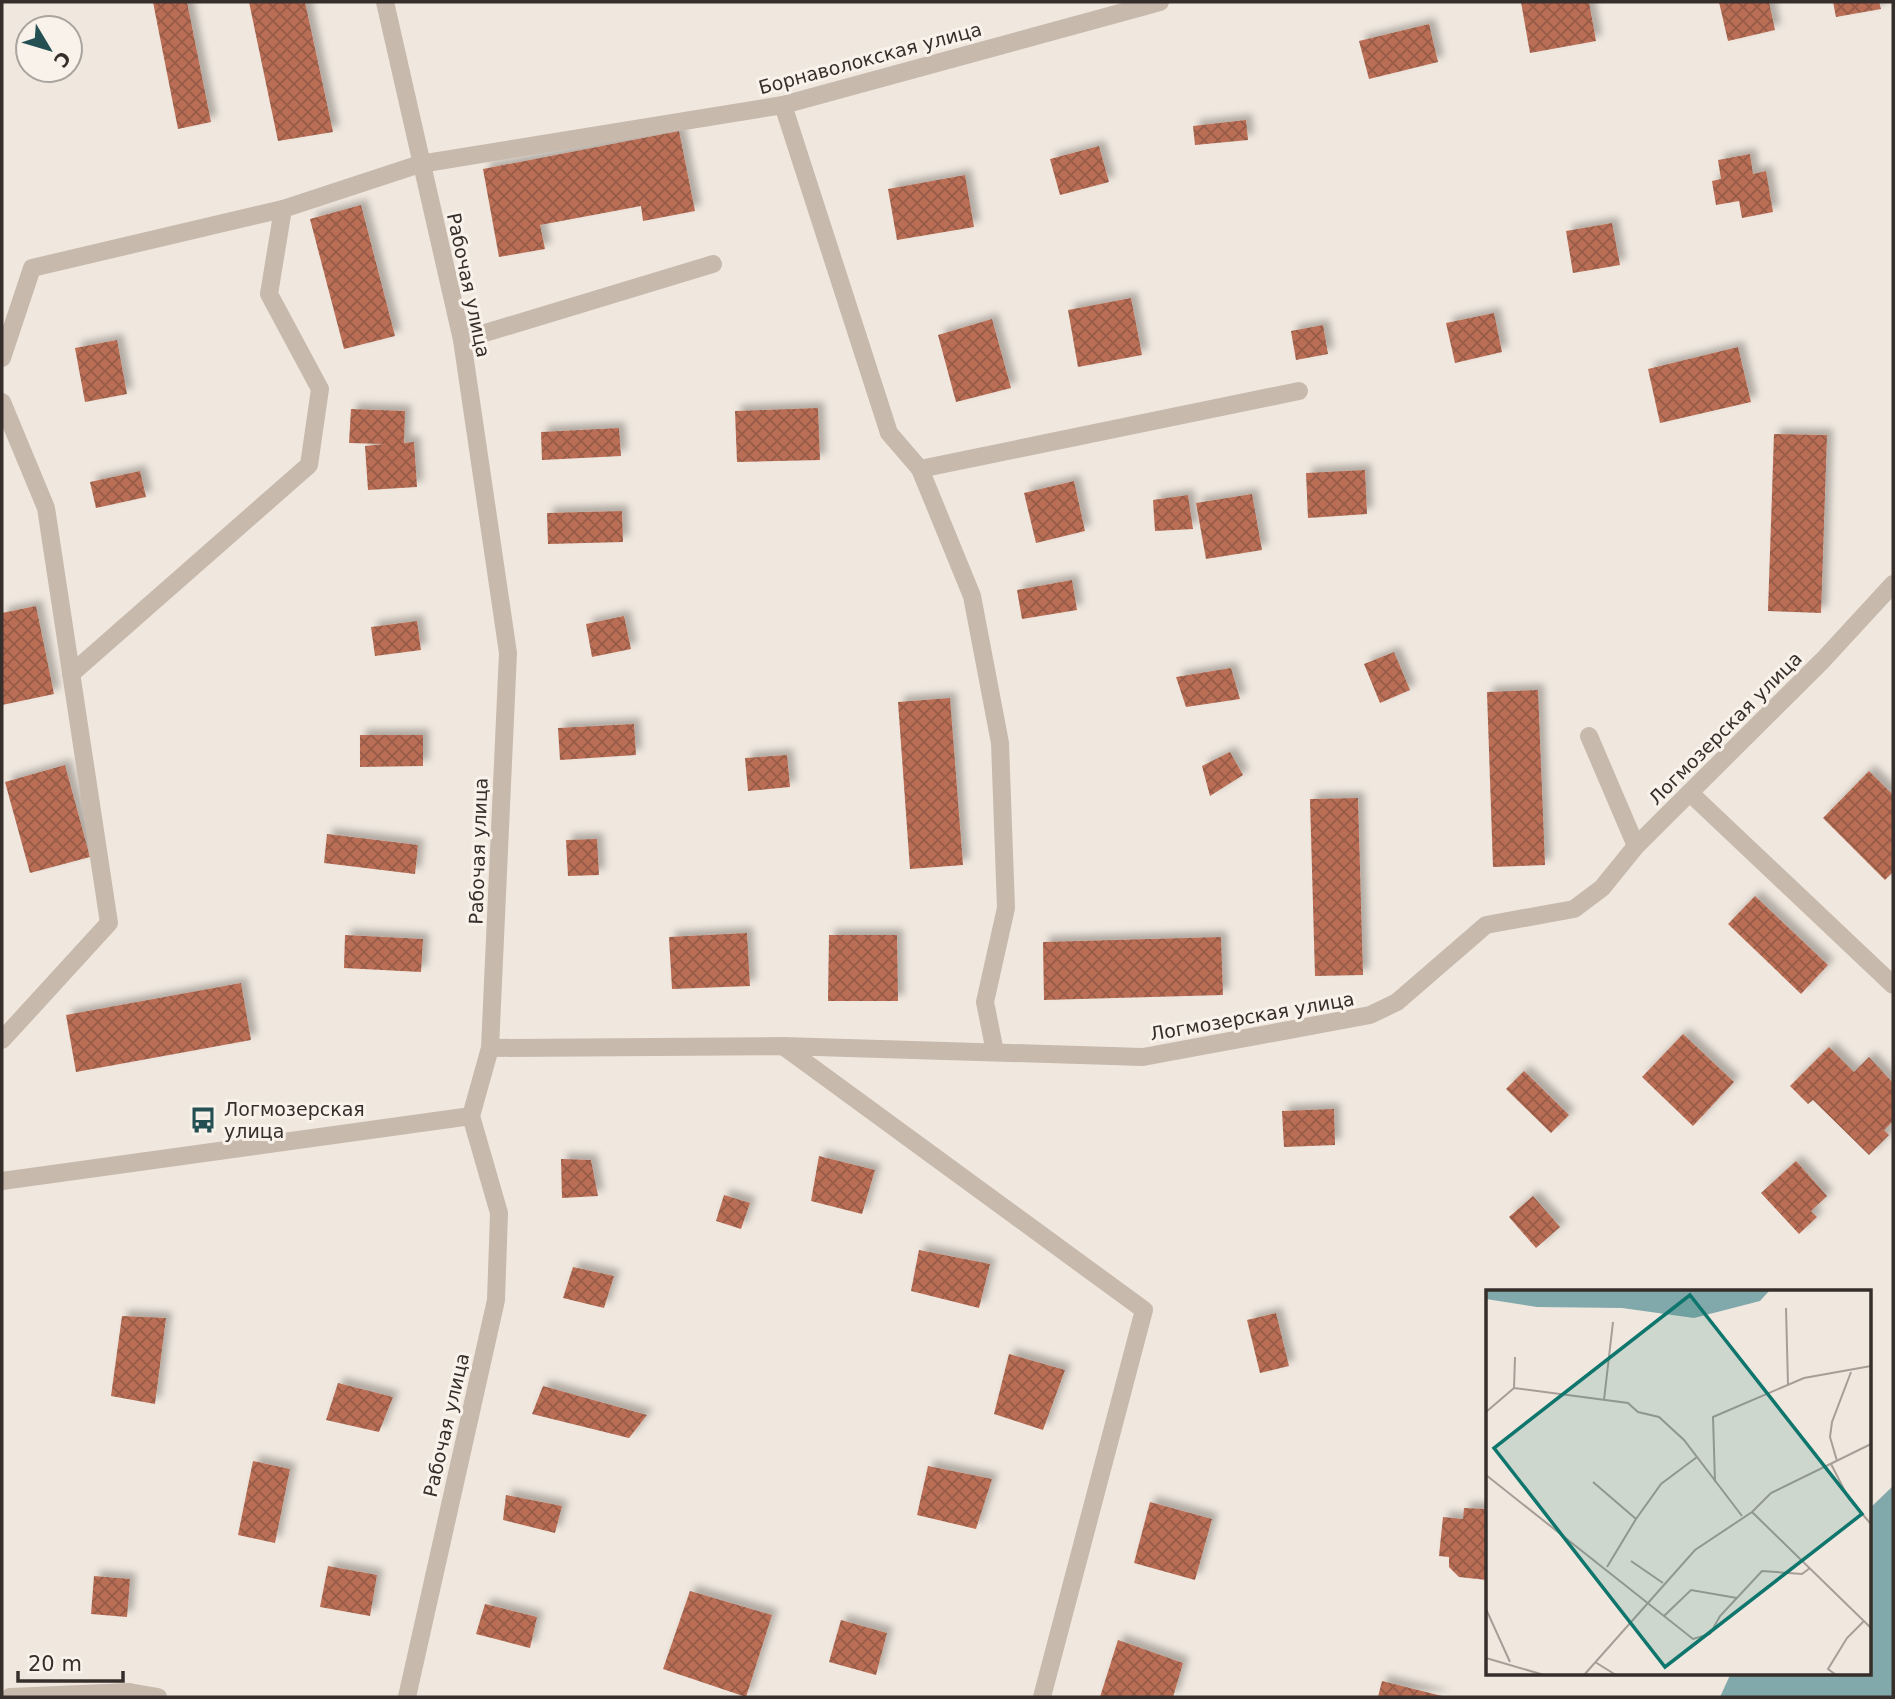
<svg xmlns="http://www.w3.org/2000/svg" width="1895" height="1699" font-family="'DejaVu Sans',sans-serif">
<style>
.water{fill:#81a8aa}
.building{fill:url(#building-cross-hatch);filter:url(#shadow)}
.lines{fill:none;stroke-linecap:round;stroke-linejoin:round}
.service{stroke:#c7b9ac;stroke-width:18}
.minor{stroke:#c7b9ac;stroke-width:18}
.tertiary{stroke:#c7b9ac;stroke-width:18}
.labels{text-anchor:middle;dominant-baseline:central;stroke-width:6;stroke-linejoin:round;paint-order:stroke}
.street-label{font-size:19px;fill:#362e2a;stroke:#f8f2eb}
.poi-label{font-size:19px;fill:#362e2a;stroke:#f8f2eb;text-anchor:start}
.inset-road{fill:none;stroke:#a69e97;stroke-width:2}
.view{fill:#0f766e;fill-opacity:0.15;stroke:#0f766e;stroke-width:3.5}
.inset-edge{fill:none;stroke:#362e2a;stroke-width:3.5}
</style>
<defs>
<pattern id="building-cross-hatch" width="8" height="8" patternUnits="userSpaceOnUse" patternTransform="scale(1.75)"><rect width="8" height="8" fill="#b96e55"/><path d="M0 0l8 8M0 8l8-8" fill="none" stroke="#975b47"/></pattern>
<filter id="shadow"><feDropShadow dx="6" dy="-6" stdDeviation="3.5" flood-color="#0004"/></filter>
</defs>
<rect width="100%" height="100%" fill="#f0e8df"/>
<!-- water -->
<polygon class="water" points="1893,1486 1893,1697 1720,1697 1731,1673 1869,1673 1869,1509"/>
<!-- building -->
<g class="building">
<polygon points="153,2 187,2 211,122 178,129"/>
<polygon points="249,2 305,2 333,132 278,141"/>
<polygon points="1521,2 1589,2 1596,41 1530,53"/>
<polygon points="1719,2 1769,2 1775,30 1728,41"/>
<polygon points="1833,2 1879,2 1881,9 1836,17"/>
<polygon points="1429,24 1438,62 1369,79 1359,41"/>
<polygon points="1246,120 1248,140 1195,145 1193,126"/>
<polygon points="679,131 695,211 643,221 641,206 540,225 545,249 499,257 483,169"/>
<polygon points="1099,146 1109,182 1060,195 1050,159"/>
<polygon points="1750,154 1753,174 1766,171 1773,212 1742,218 1739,201 1716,205 1712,181 1721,179 1718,160"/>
<polygon points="965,175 974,227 897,240 888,189"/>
<polygon points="361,205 395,336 344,349 310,219"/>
<polygon points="1612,223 1620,265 1573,273 1566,231"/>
<polygon points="1131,298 1142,355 1078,367 1068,310"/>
<polygon points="1494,313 1502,352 1455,363 1446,323"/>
<polygon points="992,319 1011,388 956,402 938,335"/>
<polygon points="1323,325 1328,354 1296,360 1291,331"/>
<polygon points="117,340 127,394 85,402 75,348"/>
<polygon points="1738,347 1751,402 1660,423 1648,369"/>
<polygon points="818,408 820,460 737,462 735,411"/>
<polygon points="351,409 405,411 404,443 414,442 417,487 368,490 365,446 385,444 349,443"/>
<polygon points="619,428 621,456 542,460 541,432"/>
<polygon points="1774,434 1827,435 1821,613 1768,611"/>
<polygon points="1365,470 1367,514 1308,518 1306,473"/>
<polygon points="140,471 146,497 96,508 90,482"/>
<polygon points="1074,481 1085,531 1036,543 1024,493"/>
<polygon points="1252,494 1262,550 1206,559 1196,503"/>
<polygon points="1188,495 1193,529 1155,531 1153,500"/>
<polygon points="622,511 623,542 548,544 547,513"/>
<polygon points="1072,580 1077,610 1022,619 1017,590"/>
<polygon points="36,606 54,694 2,705 2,613"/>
<polygon points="624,616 631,649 592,657 586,624"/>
<polygon points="417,621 421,650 375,656 371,627"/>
<polygon points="1394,652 1410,690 1380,703 1364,664"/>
<polygon points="1231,668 1240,699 1186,707 1176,677"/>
<polygon points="1538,690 1545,865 1493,867 1487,692"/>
<polygon points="950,698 963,865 910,869 898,702"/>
<polygon points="634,724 636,755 560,760 558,728"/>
<polygon points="360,735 423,735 423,766 360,767"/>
<polygon points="1230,752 1243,775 1210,796 1202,766"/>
<polygon points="787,755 790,787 748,791 745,758"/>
<polygon points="65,765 90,857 30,873 5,782"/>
<polygon points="1869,771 1893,795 1893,872 1885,880 1823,818"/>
<polygon points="1358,798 1363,975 1315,976 1310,799"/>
<polygon points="327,834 418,845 415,874 324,863"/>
<polygon points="597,839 599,875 568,876 566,840"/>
<polygon points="1755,896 1828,965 1801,994 1728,924"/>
<polygon points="747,933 750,986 672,989 669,937"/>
<polygon points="345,935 423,939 421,972 344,968"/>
<polygon points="829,935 897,935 898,1001 828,1001"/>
<polygon points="1221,937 1223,995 1044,1000 1043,942"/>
<polygon points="241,983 251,1040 76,1072 66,1015"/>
<polygon points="1683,1034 1734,1082 1693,1126 1642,1077"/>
<polygon points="1829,1047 1854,1072 1869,1057 1893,1083 1893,1121 1884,1130 1889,1135 1869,1155 1813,1100 1808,1104 1790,1086"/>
<polygon points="1524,1071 1569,1115 1551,1133 1506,1089"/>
<polygon points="1334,1109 1335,1145 1284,1147 1282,1111"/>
<polygon points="819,1156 875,1170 862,1214 811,1201"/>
<polygon points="561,1159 591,1160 598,1196 562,1198"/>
<polygon points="1796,1161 1827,1196 1811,1211 1817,1217 1799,1234 1761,1193"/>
<polygon points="724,1195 750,1203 741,1229 716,1221"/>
<polygon points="1533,1196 1560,1227 1536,1248 1509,1217"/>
<polygon points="919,1250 990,1264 979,1308 911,1291"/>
<polygon points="573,1267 614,1276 604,1308 563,1298"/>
<polygon points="1276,1313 1289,1366 1260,1373 1247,1320"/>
<polygon points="122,1316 166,1318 155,1404 111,1396"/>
<polygon points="1009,1354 1065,1370 1043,1430 994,1414"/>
<polygon points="338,1383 393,1397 379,1432 326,1420"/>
<polygon points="543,1386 647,1415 629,1438 532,1414"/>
<polygon points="253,1461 290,1469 275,1543 238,1535"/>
<polygon points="928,1466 992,1479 976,1529 917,1515"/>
<polygon points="506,1495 562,1506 555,1533 503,1520"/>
<polygon points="1150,1502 1212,1519 1195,1580 1134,1563"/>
<polygon points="1464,1508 1487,1509 1487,1580 1459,1577 1449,1567 1449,1557 1439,1556 1443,1517 1463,1519"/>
<polygon points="328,1566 377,1575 370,1616 320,1607"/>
<polygon points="94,1576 130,1579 127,1617 91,1614"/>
<polygon points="690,1591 772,1615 746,1697 663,1669"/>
<polygon points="485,1604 537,1617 530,1648 476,1634"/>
<polygon points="841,1620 887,1633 876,1675 829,1662"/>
<polygon points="1118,1640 1183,1663 1173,1697 1100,1697"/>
<polygon points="1382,1681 1442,1696 1441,1697 1378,1697"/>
</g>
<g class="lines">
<!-- service -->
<g class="service">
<polyline points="783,105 889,433 920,469 1299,391"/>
<polyline points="462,340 713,264"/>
<polyline points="2,358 32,268 283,209 420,164"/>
<polyline points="2,402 46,508 109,923 2,1040"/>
<polyline points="920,469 972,596 1000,743 1006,908 985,1002 995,1052"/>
<polyline points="71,674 309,465 320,389 269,294 283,209"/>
<polyline points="1589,736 1636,846"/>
<polyline points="1690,793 1893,985"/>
<polyline points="10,1697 129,1692"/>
</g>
<!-- minor -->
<g class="minor">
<polyline points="420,164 783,105 1160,2"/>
<polyline points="783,1046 1144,1310 1042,1697"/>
<polyline points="490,1048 783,1046 1143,1057 1370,1015 1397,1002 1486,925 1574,909 1602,888 1636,846 1823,660 1893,584"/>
<polyline points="129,1692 158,1697"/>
<polyline points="407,1697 496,1300 499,1213 471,1116"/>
</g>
<!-- tertiary -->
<polyline class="tertiary" points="2,1181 471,1116 490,1048 508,653 462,340 385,2"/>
</g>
<!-- icons -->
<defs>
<g id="bus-bare" transform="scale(2.1)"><path d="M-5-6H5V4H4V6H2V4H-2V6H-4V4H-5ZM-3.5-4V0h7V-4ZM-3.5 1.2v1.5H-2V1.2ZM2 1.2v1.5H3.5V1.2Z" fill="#245054" stroke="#f8f2eb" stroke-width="2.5" paint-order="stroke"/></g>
</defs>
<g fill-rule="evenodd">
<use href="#bus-bare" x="203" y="1120"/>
</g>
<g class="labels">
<!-- street labels -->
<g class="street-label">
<text transform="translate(870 58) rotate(-15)">Борнаволокская улица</text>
<text transform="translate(469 285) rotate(78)">Рабочая улица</text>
<text transform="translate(1725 728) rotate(-45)">Логмозерская улица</text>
<text transform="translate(478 851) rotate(-88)">Рабочая улица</text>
<text transform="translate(1252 1016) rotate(-10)">Логмозерская улица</text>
<text transform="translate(446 1425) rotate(-77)">Рабочая улица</text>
</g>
<!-- poi labels -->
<g class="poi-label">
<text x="224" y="1109">Логмозерская<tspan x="224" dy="22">улица</tspan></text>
</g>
</g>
<!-- overview -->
<g transform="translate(1486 1290)">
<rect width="385" height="385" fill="#f0e8df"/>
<path d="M0,0H284L274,11L208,28L136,18L51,17L0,9Z" fill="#81a8aa"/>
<path class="inset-road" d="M300,18L302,95M28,98L29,67M118,110L127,32M0,122L28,98L142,113L152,122L173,127L198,150L256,226M351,171L344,147L346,132L365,82M345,174L363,209L385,234M0,185L207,349L224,344L234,326L276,281L316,284L324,278M107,192L150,229L121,277M229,192L227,127L318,88L385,76M266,222L385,338M150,229L175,194L211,167M145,271L177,293M0,319L24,372M178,326L205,300L251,308M0,368L58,385M109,372L130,385M98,385L209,260L266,222L285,203L385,154M350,385L342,379L361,348L378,331"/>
<path class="view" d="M204,5L376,224L179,377L8,158Z"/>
<rect width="385" height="385" class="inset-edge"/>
</g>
<!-- border -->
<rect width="1895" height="1699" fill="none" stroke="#362e2a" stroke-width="7"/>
<!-- north arrow -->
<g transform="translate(49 49) rotate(128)"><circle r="33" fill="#f8f2eb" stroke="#aaa49e" stroke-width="2"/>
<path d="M0-5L12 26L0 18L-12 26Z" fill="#245054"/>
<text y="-10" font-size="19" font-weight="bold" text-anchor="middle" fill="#362e2a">С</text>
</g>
<!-- scale -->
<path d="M18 1671v10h105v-10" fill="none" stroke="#362e2a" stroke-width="3.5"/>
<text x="28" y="1671" font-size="21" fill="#362e2a" stroke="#f8f2eb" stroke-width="5" paint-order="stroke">20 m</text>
</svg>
